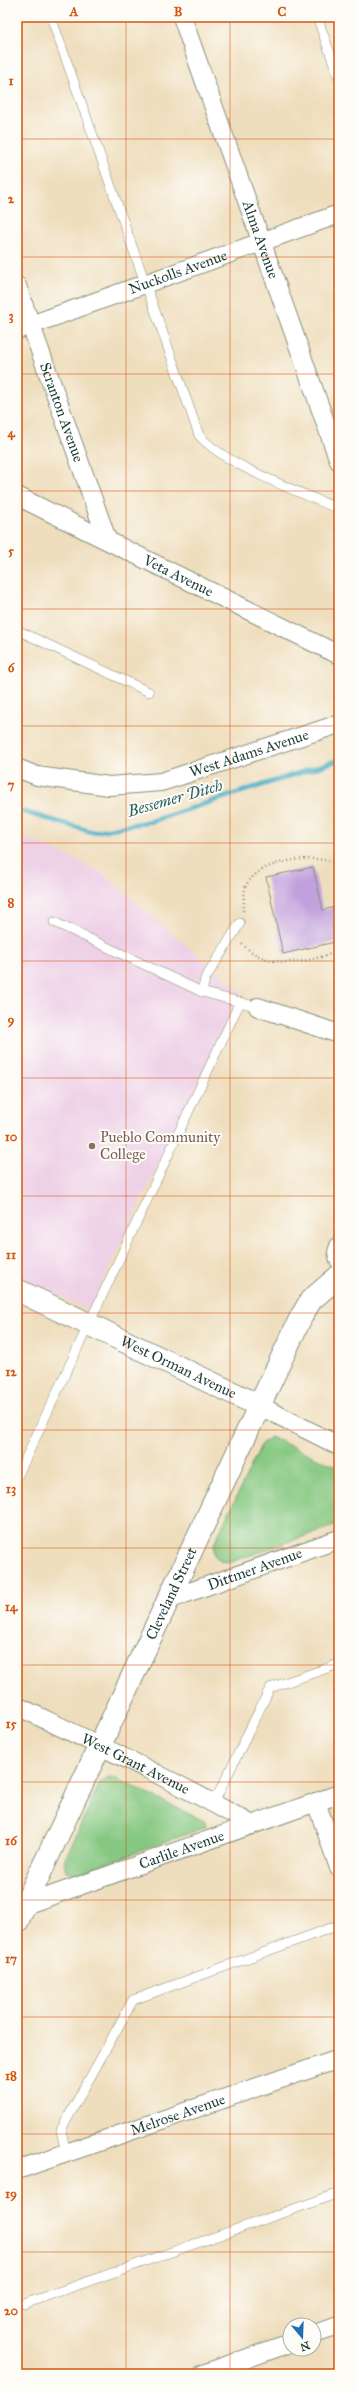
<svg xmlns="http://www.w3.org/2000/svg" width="356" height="2391" font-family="'IM FELL Great Primer',serif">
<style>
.built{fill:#eed0e7}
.green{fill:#86c881;stroke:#52825a}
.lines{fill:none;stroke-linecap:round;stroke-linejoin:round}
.stream{stroke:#43acc3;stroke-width:5}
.building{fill:#c1a0dd}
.service-casing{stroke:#878e78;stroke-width:10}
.minor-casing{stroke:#878e78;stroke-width:20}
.tertiary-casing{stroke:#878e78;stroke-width:24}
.path{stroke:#878e78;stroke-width:2.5;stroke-dasharray:1 3;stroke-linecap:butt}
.service{stroke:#fff;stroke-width:9}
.minor{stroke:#fff;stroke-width:18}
.tertiary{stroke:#fff;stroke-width:22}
.grid{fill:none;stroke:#d45610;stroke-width:1;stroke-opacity:0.55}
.education-dot{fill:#8d6e63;stroke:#fdfcf7;stroke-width:1.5}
.labels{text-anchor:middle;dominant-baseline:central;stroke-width:4;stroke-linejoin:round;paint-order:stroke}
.street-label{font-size:15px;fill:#1f3d34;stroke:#fdfcf7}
.education-label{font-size:15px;fill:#785e54;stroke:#fdfcf7;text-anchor:start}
.water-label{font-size:16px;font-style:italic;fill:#2c6466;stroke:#fdfcf7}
.neatline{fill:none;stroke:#d45610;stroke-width:1.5}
.grid-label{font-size:13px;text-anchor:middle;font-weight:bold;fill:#d45610}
</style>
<rect width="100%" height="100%" fill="#fdfcf7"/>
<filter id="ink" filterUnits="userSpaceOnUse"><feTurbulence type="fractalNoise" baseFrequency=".025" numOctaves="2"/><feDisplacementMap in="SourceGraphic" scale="8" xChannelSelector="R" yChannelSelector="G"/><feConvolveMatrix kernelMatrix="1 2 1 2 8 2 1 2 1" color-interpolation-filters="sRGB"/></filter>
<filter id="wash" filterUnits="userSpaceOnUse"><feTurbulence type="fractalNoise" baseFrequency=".012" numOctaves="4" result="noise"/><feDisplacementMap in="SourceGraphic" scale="16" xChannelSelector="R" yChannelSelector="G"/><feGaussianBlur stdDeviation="0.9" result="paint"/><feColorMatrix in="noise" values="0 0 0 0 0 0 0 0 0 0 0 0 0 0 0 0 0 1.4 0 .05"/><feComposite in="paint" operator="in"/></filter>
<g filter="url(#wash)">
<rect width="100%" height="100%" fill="#efdebd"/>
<!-- built -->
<polygon class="built" points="17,833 99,871 241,992 89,1310 17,1276"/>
<!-- green -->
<g class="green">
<polygon points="271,1437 339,1468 339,1524 231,1562 220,1561 214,1555 214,1544 262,1443"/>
<polygon points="108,1777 113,1777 204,1821 206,1827 77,1874 66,1871 64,1861 100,1783"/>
</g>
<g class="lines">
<!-- stream -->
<polyline class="stream" points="17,810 93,832 152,821 339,760"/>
</g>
<g id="blocks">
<!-- building -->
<polygon class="building" points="313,867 323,910 339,906 339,941 283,954 266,877"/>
</g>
</g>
<g filter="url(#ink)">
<use href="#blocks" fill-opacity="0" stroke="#878e78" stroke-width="1"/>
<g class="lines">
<!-- service casing -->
<g class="service-casing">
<g id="service">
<path d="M51,17L199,435C222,464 302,493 339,509"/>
<polyline points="317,17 339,78"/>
<polyline points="17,630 149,692"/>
<polyline points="54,922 202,992 258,1007"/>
<polyline points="202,992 205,979 240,923"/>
<polyline points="17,1477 240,1002"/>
<polyline points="214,1803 270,1688 339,1664"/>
<polyline points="66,2154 61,2130 133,2000 339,1925"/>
<polyline points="24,2304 339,2193"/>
</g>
</g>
<!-- minor casing -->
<g class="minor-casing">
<g id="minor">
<path id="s1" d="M182,17L339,461"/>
<path id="s2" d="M17,286L107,539"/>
<path id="s3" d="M17,330L339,214"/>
<path id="s4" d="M17,496L339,655"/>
<path id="s5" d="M17,768L37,776L109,786L161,782L339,724"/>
<polyline points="258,1007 339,1034"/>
<polyline points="339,1246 337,1252 339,1260"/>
<polyline points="258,1405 339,1446"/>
<path id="s6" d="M170,1599L339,1539"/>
<path id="s7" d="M17,1706C96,1744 176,1781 252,1825"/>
<polyline points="316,1802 339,1868"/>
<path id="s8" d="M25,1905L339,1794"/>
<path id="s9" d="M17,2170L339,2059"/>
<polyline points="314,2334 339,2326"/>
<polyline points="203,2374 290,2343"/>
</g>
</g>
<!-- tertiary casing -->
<g class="tertiary-casing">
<g id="tertiary">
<path id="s10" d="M17,1290L258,1405"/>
<path id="s11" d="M17,1922L301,1317L311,1300L339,1276"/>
</g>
</g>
<!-- path -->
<g class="path">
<path d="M243,911C245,901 242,889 249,881C267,858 314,855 339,863"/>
<path d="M242,944C270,971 306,963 339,951"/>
</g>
<!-- service -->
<use href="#service" class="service"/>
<!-- minor -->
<use href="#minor" class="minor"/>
<!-- tertiary -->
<use href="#tertiary" class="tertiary"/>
</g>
</g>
<!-- grid -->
<path class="grid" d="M126,17V2374M230,17V2374M17,139H339M17,257H339M17,374H339M17,491H339M17,609H339M17,726H339M17,843H339M17,961H339M17,1078H339M17,1196H339M17,1313H339M17,1430H339M17,1548H339M17,1665H339M17,1782H339M17,1900H339M17,2017H339M17,2134H339M17,2252H339"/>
<!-- markers -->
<circle class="education-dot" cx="92" cy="1146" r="4"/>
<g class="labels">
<!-- street labels -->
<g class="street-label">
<text stroke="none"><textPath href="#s1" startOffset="236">Alma Avenue</textPath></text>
<text stroke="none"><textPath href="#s3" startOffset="171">Nuckolls Avenue</textPath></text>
<text stroke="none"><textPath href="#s2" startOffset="134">Scranton Avenue</textPath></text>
<text stroke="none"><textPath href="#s4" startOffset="180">Veta Avenue</textPath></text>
<text stroke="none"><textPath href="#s5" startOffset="239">West Adams Avenue</textPath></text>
<text stroke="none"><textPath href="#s10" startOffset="179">West Orman Avenue</textPath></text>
<text stroke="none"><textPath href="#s6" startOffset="90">Dittmer Avenue</textPath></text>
<text stroke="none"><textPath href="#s11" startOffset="363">Cleveland Street</textPath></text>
<text stroke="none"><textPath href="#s7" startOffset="132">West Grant Avenue</textPath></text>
<text stroke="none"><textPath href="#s8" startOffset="166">Carlile Avenue</textPath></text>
<text stroke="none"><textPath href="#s9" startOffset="170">Melrose Avenue</textPath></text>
</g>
<!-- education labels -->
<g class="education-label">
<text x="100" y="1137">Pueblo Community<tspan x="100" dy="17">College</tspan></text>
</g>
<!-- water labels -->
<g class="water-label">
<text transform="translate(175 798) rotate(-16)">Bessemer Ditch</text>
</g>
</g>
<!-- margin -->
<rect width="356" height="2391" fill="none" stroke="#fdfcf7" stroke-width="44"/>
<!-- north arrow -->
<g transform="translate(302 2337) rotate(161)"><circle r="19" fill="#fdfcf7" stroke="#a4b0a9"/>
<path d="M0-3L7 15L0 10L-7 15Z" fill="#1f6fb2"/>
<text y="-6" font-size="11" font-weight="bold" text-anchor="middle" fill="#1f3d34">N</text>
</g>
<rect x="22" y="22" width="312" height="2347" class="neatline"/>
<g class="grid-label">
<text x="74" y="16">A</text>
<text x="178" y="16">B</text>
<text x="282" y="16">C</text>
<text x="11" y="85">1</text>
<text x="11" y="203">2</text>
<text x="11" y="320">3</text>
<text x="11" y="437">4</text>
<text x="11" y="555">5</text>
<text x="11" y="672">6</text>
<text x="11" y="789">7</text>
<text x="11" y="907">8</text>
<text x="11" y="1024">9</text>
<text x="11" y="1141">10</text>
<text x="11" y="1259">11</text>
<text x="11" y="1376">12</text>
<text x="11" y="1493">13</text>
<text x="11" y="1611">14</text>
<text x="11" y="1728">15</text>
<text x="11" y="1845">16</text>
<text x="11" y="1963">17</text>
<text x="11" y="2080">18</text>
<text x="11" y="2198">19</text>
<text x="11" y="2315">20</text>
</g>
</svg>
